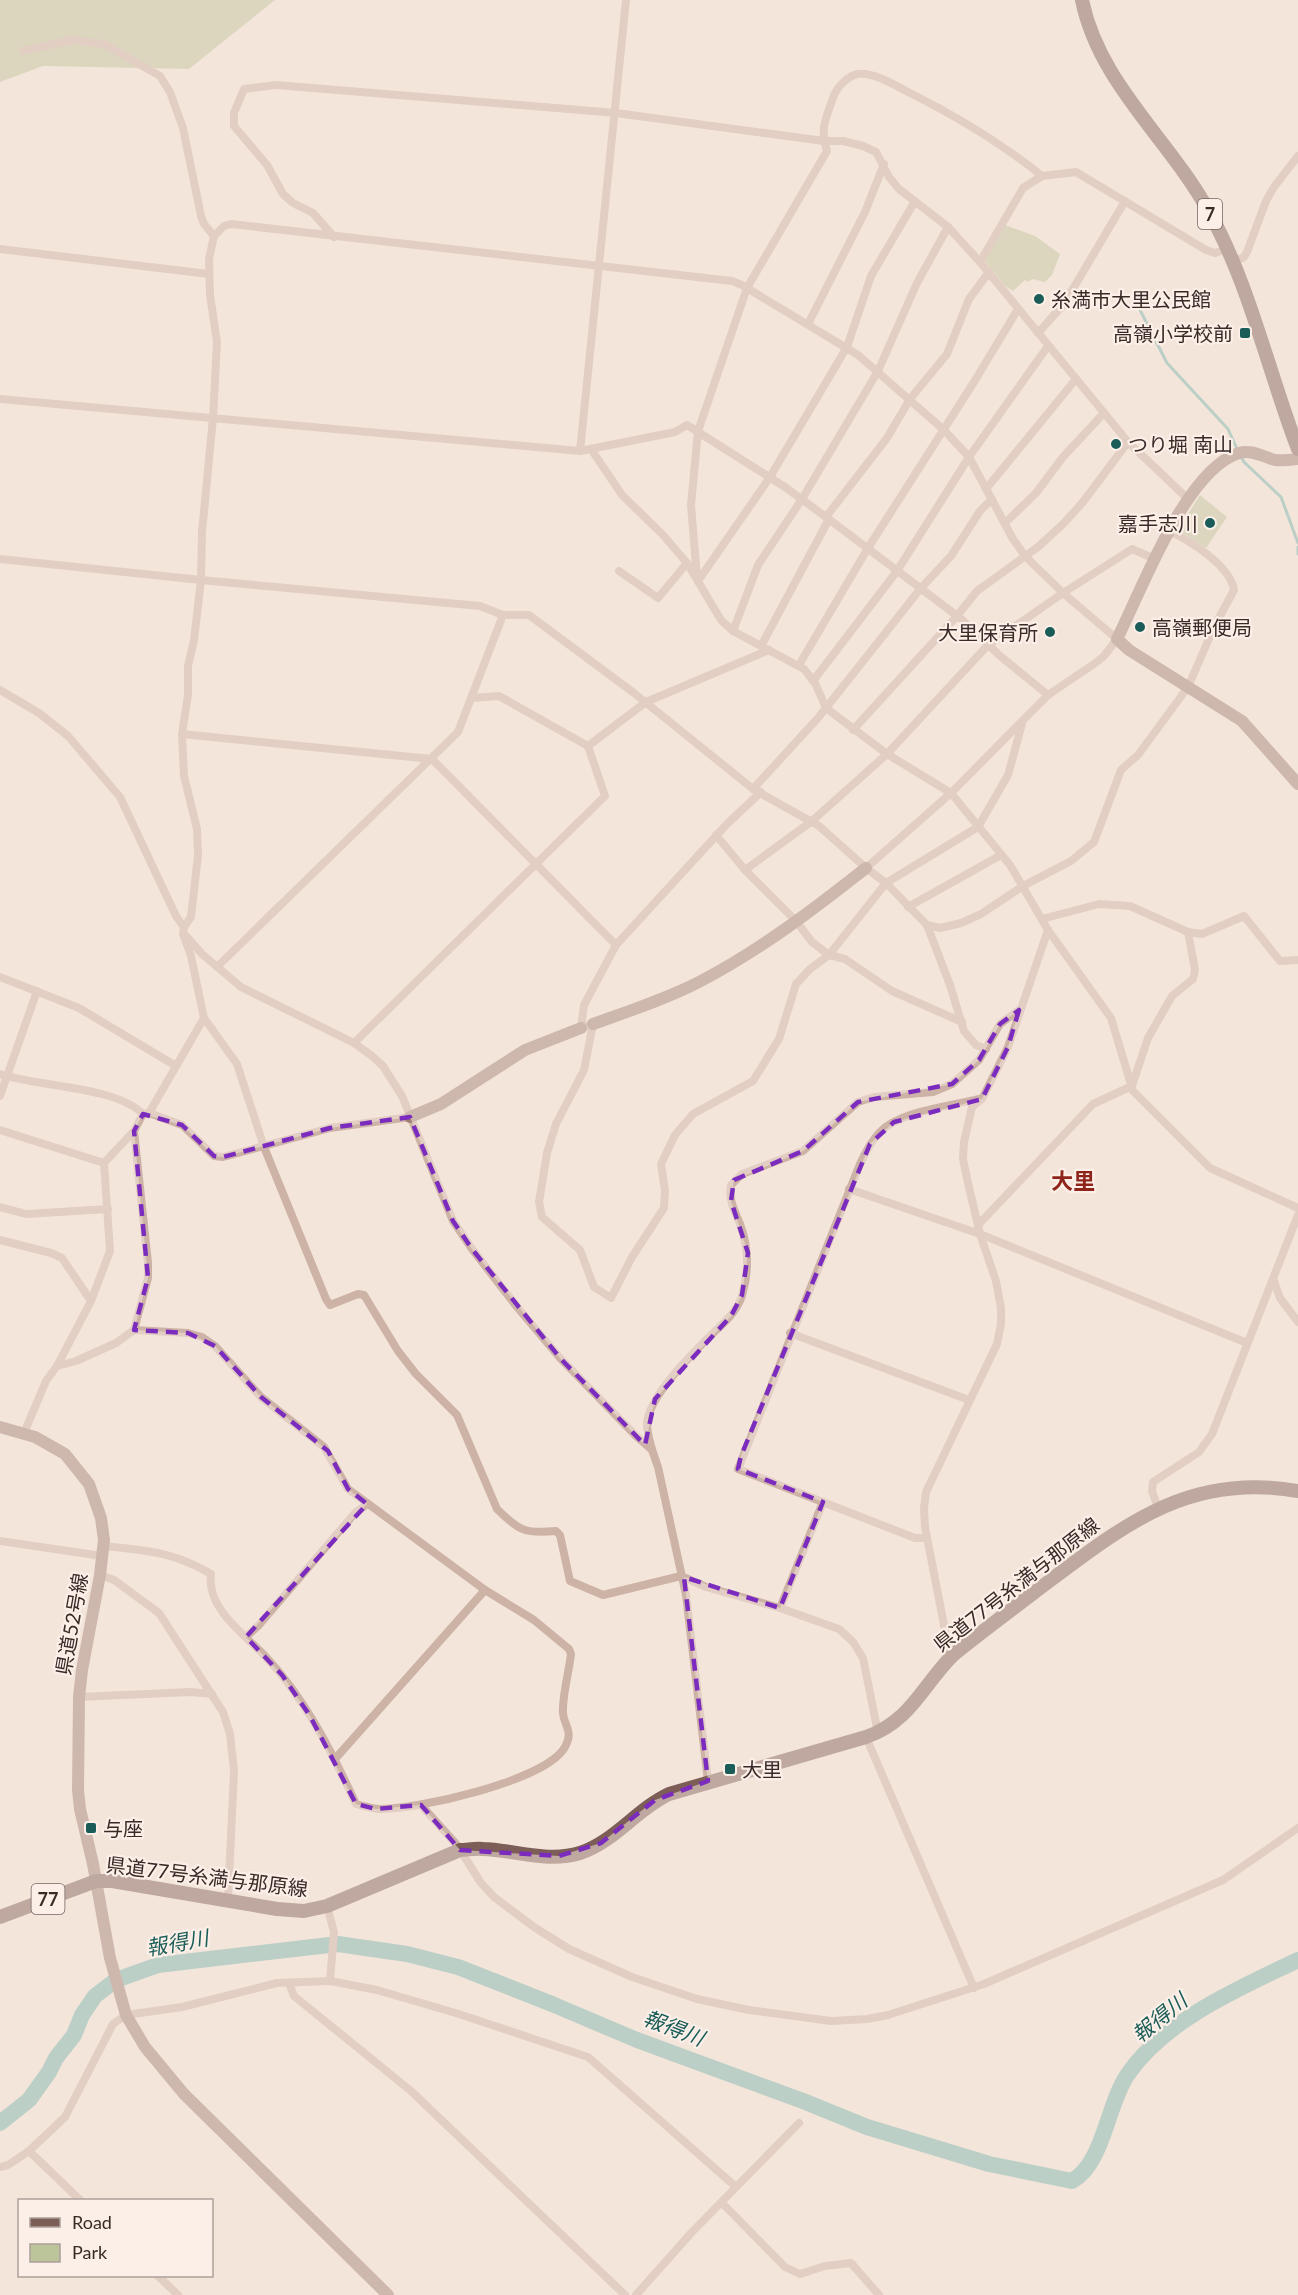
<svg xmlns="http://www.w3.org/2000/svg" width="1298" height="2295" font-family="Lato,'Noto Sans JP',sans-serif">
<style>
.green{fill:#bcc49a}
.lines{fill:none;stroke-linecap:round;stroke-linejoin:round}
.stream{stroke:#78b3ad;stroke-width:3}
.river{stroke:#78b3ad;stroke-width:16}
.street{stroke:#cdb2a6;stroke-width:8}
.secondary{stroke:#a18077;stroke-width:12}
.primary{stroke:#7c5e57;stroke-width:14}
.marked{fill:none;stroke:#7b2cbf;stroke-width:4.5;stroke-dasharray:12 8;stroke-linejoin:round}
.poi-dot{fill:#1a5d58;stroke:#fbefe8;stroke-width:2}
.labels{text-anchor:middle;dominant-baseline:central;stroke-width:4.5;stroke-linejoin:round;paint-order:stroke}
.shield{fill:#fbefe8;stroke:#736561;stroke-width:1.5}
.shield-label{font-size:18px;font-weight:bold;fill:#392a27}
.poi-label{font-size:20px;fill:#392a27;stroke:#fbefe8;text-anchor:start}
.street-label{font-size:20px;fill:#392a27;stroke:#fbefe8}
.water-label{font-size:21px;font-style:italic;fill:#1a5d58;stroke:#fbefe8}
.quarter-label{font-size:22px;font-weight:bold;fill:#8e251a;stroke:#fbefe8}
</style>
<rect width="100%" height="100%" fill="#f4e5db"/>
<!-- green -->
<g class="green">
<polygon points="0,0 275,0 189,69 43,66 0,82"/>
<polygon points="1005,225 1035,236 1060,254 1052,275 1045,282 1032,279 1028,282 1025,280 1013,291 1005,286 984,260"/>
<polygon points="1200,495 1227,517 1206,548 1178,530"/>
</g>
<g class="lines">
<!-- stream -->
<g class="stream">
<polyline points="1139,308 1167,363 1228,429 1238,451"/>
<polyline points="1241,457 1244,462 1281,497 1298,543"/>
<polyline points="1298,547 1298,554"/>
</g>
<!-- river -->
<path class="river" d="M0,2123L29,2100L49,2072L56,2058L74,2035L82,2015L95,1996L116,1980L158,1965L338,1944L407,1954L458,1967L552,2004L637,2040L803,2101L867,2127L989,2164L1072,2181C1104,2163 1107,2104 1128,2074C1166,2019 1240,1988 1298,1960"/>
<!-- street -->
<g class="street">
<polyline points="23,51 72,40 104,44 160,76 170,92 183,128 201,216 204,224 214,236"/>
<polyline points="334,237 313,213 293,203 283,194 267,165 234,126 234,113 244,89 276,85 616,113 824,141 843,141 863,146 876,152 889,177 899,189 948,227 980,262 1128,442 1188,499"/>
<polyline points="0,249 209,274"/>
<polyline points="980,262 1023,188 1042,176 1076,172 1206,250 1215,253 1227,249"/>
<polyline points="1233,262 1244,257 1247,252 1266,201 1274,187 1298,156"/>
<polyline points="808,324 865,212 884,164"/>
<polyline points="1038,333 1064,304 1125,201"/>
<polyline points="0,399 580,451 675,432 687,425 785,487 826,517 960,618 999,655 1048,695"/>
<polyline points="591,449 622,495 663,535 687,563 721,620 733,631 804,669 815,683 826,708 887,754 951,793 1010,865 1048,930 1111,1018 1133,1091 1210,1168 1298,1208"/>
<polyline points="580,451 626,0"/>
<polyline points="986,489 1076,379"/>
<polyline points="826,517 887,438 910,399 947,354 969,299 989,272"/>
<polyline points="1005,523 1036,493 1063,457 1104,413"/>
<polyline points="0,559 201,580 480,606 503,615 529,615 634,693 753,789 819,826 866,868 886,883 927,925 950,985 964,1031 976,1045 986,1049"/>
<polyline points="619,571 658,598 687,563"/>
<path d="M697,578L691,505L698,431L747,288L827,151C820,128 825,121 833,98C836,88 847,76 858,74C874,72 896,86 910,93C958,117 1000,142 1042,176"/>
<polyline points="698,581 770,477 847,347 871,276 915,201"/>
<polyline points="733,631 758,565 802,499 878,371 917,283 948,227"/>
<polyline points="761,646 829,519"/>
<polyline points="799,665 868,548 974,382 1018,309"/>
<polyline points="813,681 897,571 969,457 1048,346"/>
<polyline points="0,690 39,713 68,736 120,797 176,916 184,927"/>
<polyline points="472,698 499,696 588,746"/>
<polyline points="853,730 957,616 977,591 1038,547 1063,524 1083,502 1128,442"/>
<polyline points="182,734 432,759 616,945"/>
<polyline points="753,789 818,718 921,588 951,556 980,511 992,499"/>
<polyline points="761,792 727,824 616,945 584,1005 581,1028 593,1024 584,1070 556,1124 547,1153 539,1202 542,1217 580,1250 594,1287 611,1298 632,1257 664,1208 665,1191 661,1164 675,1135 693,1114 753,1081 779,1039 796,984 810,969 829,955 845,959 892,991 962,1022"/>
<polyline points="716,835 745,870 796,921 812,942 829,955 886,883 978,827 1008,775 1022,724"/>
<path d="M866,868L951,793L1048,695L1094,664L1104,656L1117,639L1063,593L1025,556L1013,539L969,457L944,430L858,355L742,285L732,281L231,224L224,226L214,236L209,259L210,295L217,342L213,418L202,532L201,580L194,640L188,666V695L182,734L184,776L197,829L198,855L191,917L184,927L183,934L191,956L204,1018L237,1064L264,1147L326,1299L330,1305L358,1294L364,1295L398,1351L416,1374L457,1415L497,1509C519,1531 526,1534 556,1531L560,1535L570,1581L603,1595L681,1576L706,1587L780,1608L839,1629L853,1642L863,1658L878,1733"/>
<polyline points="745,870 812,821 887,754 988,645 1063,593 1132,549 1155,559"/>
<polyline points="908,907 1001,855"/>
<path d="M927,925L940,928L961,923L981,914L1023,886L1071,861L1094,842L1121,770L1138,755L1188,687L1214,627L1234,590C1230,565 1190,541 1169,531"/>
<polyline points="1188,932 1202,934 1244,916 1280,961 1298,960"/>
<polyline points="186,936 202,954 241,987 354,1043 372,1056 383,1066 402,1096 453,1221 472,1249 517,1307 560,1358 636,1436 651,1449"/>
<polyline points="217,967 458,732 503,615"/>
<polyline points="0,977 79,1008 176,1066"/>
<polyline points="354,1043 605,796 588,746 646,702 769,650"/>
<path d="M0,1074C38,1087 115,1086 143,1114"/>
<polyline points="0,1096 37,991"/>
<polyline points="149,1113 204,1018"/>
<polyline points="0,1130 104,1163"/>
<polyline points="849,1189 980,1234 1247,1343"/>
<polyline points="0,1207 26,1214 108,1209"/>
<polyline points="978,1225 1093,1104 1132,1086 1148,1038 1172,996 1193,979 1195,970 1188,932 1130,906 1099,904 1042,919"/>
<polyline points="0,1240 51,1253 62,1258 91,1301 57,1366 46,1381 24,1433"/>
<polyline points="1274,1281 1280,1298 1298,1322"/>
<polyline points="91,1301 110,1251 104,1163 134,1131"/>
<polyline points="134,1330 148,1278 148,1263 134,1131 143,1114 149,1113 182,1125 214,1156 223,1157 330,1128 410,1117"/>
<polyline points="790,1333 969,1400"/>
<path d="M57,1366L76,1361L116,1343L134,1330L188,1333L202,1337L215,1346L261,1397L324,1447L348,1489L485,1590L534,1620L569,1649L571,1654C569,1672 562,1696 563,1713C564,1727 574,1730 565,1747C546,1781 416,1810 378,1809C371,1808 363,1806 356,1804C332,1752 305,1698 265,1656C244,1634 206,1608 211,1574C174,1552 146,1550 104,1546"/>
<polyline points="1158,1508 1152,1491 1153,1482 1199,1452 1212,1434 1298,1215"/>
<path d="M927,1538H915L738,1469L860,1164C865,1153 871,1141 880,1132C900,1111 951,1106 978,1099"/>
<polyline points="0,1541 102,1556"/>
<polyline points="100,1575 114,1580 159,1613 223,1712 230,1734 234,1771 228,1900"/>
<polyline points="780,1608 823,1502"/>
<polyline points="246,1637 259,1625 355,1513 367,1504"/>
<polyline points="953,1655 949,1651 925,1527 924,1508 926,1492 997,1344 1001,1324 1001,1308 996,1281 980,1234 968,1183 963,1159 964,1142 972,1107 982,1099 1008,1047 1048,930"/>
<polyline points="79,1697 191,1692 212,1694"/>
<polyline points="866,1737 974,1988"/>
<polyline points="335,1759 485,1590"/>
<path d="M708,1781L686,1595L658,1467C653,1453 647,1437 647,1423C649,1396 692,1354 711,1335C724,1323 736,1313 742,1296C749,1272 749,1248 740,1224C735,1211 728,1200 731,1185L742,1174L803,1151L858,1102L874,1097L933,1092L952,1084L979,1060L1000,1024L1019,1010"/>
<polyline points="421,1805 457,1845 481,1883 494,1897 534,1927 569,1949 632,1977 697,1999 749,2010 831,2021 867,2019 888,2015 984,1984 1223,1880 1298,1828"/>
<polyline points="327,1906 334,1932 330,1981"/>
<polyline points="289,1983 294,1996 411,2091 625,2295"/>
<polyline points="29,2151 80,2200"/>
<polyline points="0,2167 8,2165 29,2151 65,2117 113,2024 126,2015 182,2007 277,1983 330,1981 377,1990 459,2014 588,2057 736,2187"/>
<polyline points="722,2203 785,2267 800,2274 825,2266 851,2263 879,2295"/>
<polyline points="158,2276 178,2295"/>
<polyline points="636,2295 692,2232 799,2123"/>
</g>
<!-- secondary -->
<g class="secondary">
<path d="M1298,459C1290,460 1283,461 1275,460C1263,457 1251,449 1239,453C1185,470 1142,590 1117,639L1129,650L1242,721L1298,784"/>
<path d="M593,1024C629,1011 666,999 699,982C759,951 814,909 866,868"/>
<polyline points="410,1117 441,1104 525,1050 581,1028"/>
<polyline points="0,1427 35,1437 65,1454 89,1484 101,1518 104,1540 100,1575 82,1670 79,1697 78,1790 80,1809 93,1864 110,1958 126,2015 145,2047 184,2094 388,2295"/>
</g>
<!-- primary -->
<g class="primary">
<path d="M1082,0C1099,83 1168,138 1208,210C1249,282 1268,371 1298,449"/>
<path d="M0,1917L96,1881H112L277,1909L304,1911L327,1906L460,1850C467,1850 475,1848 483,1849C515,1850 548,1863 580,1853C614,1842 637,1809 669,1794L866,1737C911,1721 922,1686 953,1655C985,1629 1019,1604 1052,1579C1130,1520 1194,1473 1298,1491"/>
</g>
</g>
<!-- marked area -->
<path d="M0 0H1298V2295H0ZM1019,1010L1008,1047L982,1099L894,1122L870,1144L741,1456L738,1469L823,1502L780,1608L684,1577L708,1781L655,1800L601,1843L559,1856L460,1850L421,1805L376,1809L356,1804L310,1716L282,1675L246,1637L367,1504L348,1489L328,1451L261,1397L215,1346L188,1333L134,1330L148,1278L134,1131L143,1114L182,1125L214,1156L223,1157L330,1128L410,1117L453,1221L472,1249L560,1358L645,1445L655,1399L731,1316L742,1295L748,1253L731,1201L734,1180L803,1151L858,1102L952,1084L979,1060L1000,1024Z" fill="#f4e5db" fill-opacity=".55" fill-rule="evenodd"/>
<path class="marked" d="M1019,1010L1008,1047L982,1099L894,1122L870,1144L741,1456L738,1469L823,1502L780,1608L684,1577L708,1781L655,1800L601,1843L559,1856L460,1850L421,1805L376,1809L356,1804L310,1716L282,1675L246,1637L367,1504L348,1489L328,1451L261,1397L215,1346L188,1333L134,1330L148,1278L134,1131L143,1114L182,1125L214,1156L223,1157L330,1128L410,1117L453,1221L472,1249L560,1358L645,1445L655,1399L731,1316L742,1295L748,1253L731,1201L734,1180L803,1151L858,1102L952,1084L979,1060L1000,1024Z"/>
<!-- markers -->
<g class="poi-dot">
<circle cx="1039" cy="299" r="6"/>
<rect x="1239" y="327" width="12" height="12" rx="3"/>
<circle cx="1116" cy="444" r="6"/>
<circle cx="1210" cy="523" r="6"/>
<circle cx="1140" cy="627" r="6"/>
<circle cx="1050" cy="632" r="6"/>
<rect x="724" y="1763" width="12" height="12" rx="3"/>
<rect x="85" y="1822" width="12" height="12" rx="3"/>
</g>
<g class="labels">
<!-- shield labels -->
<g class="shield">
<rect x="1198" y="199" width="24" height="30" rx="4.5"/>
<rect x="31.5" y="1884" width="33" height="30" rx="4.5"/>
</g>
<g class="shield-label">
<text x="1210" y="214">7</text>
<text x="48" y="1899">77</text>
</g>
<!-- poi labels -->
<g class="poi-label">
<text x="1051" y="299">糸満市大里公民館</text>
<text x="1233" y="333" text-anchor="end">高嶺小学校前</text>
<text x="1128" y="444">つり堀 南山</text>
<text x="1198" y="523" text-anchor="end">嘉手志川</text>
<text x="1152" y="627">高嶺郵便局</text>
<text x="1038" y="632" text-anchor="end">大里保育所</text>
<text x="742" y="1769">大里</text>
<text x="103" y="1828">与座</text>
</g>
<!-- street labels -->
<g class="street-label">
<text transform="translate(1016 1584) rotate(-38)">県道77号糸満与那原線</text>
<text transform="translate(71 1624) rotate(-80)">県道52号線</text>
<text transform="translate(207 1876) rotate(7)">県道77号糸満与那原線</text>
</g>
<!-- water labels -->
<g class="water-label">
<text transform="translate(177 1942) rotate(-10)">報得川</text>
<text transform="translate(1159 2017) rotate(-39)">報得川</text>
<text transform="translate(674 2027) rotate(21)">報得川</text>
</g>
<!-- quarter labels -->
<g class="quarter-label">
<text x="1073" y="1180">大里</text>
</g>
</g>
<!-- legend -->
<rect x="18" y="2199" width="195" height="78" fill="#fbefe8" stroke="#ada09b" stroke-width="1.5"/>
<rect x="30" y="2218" width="30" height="9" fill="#7c5e57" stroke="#ada09b" stroke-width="1.5"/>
<text x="72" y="2229" font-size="18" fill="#392a27">Road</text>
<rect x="30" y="2244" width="30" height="18" fill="#bcc49a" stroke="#ada09b" stroke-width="1.5"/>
<text x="72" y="2259" font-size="18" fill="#392a27">Park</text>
</svg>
